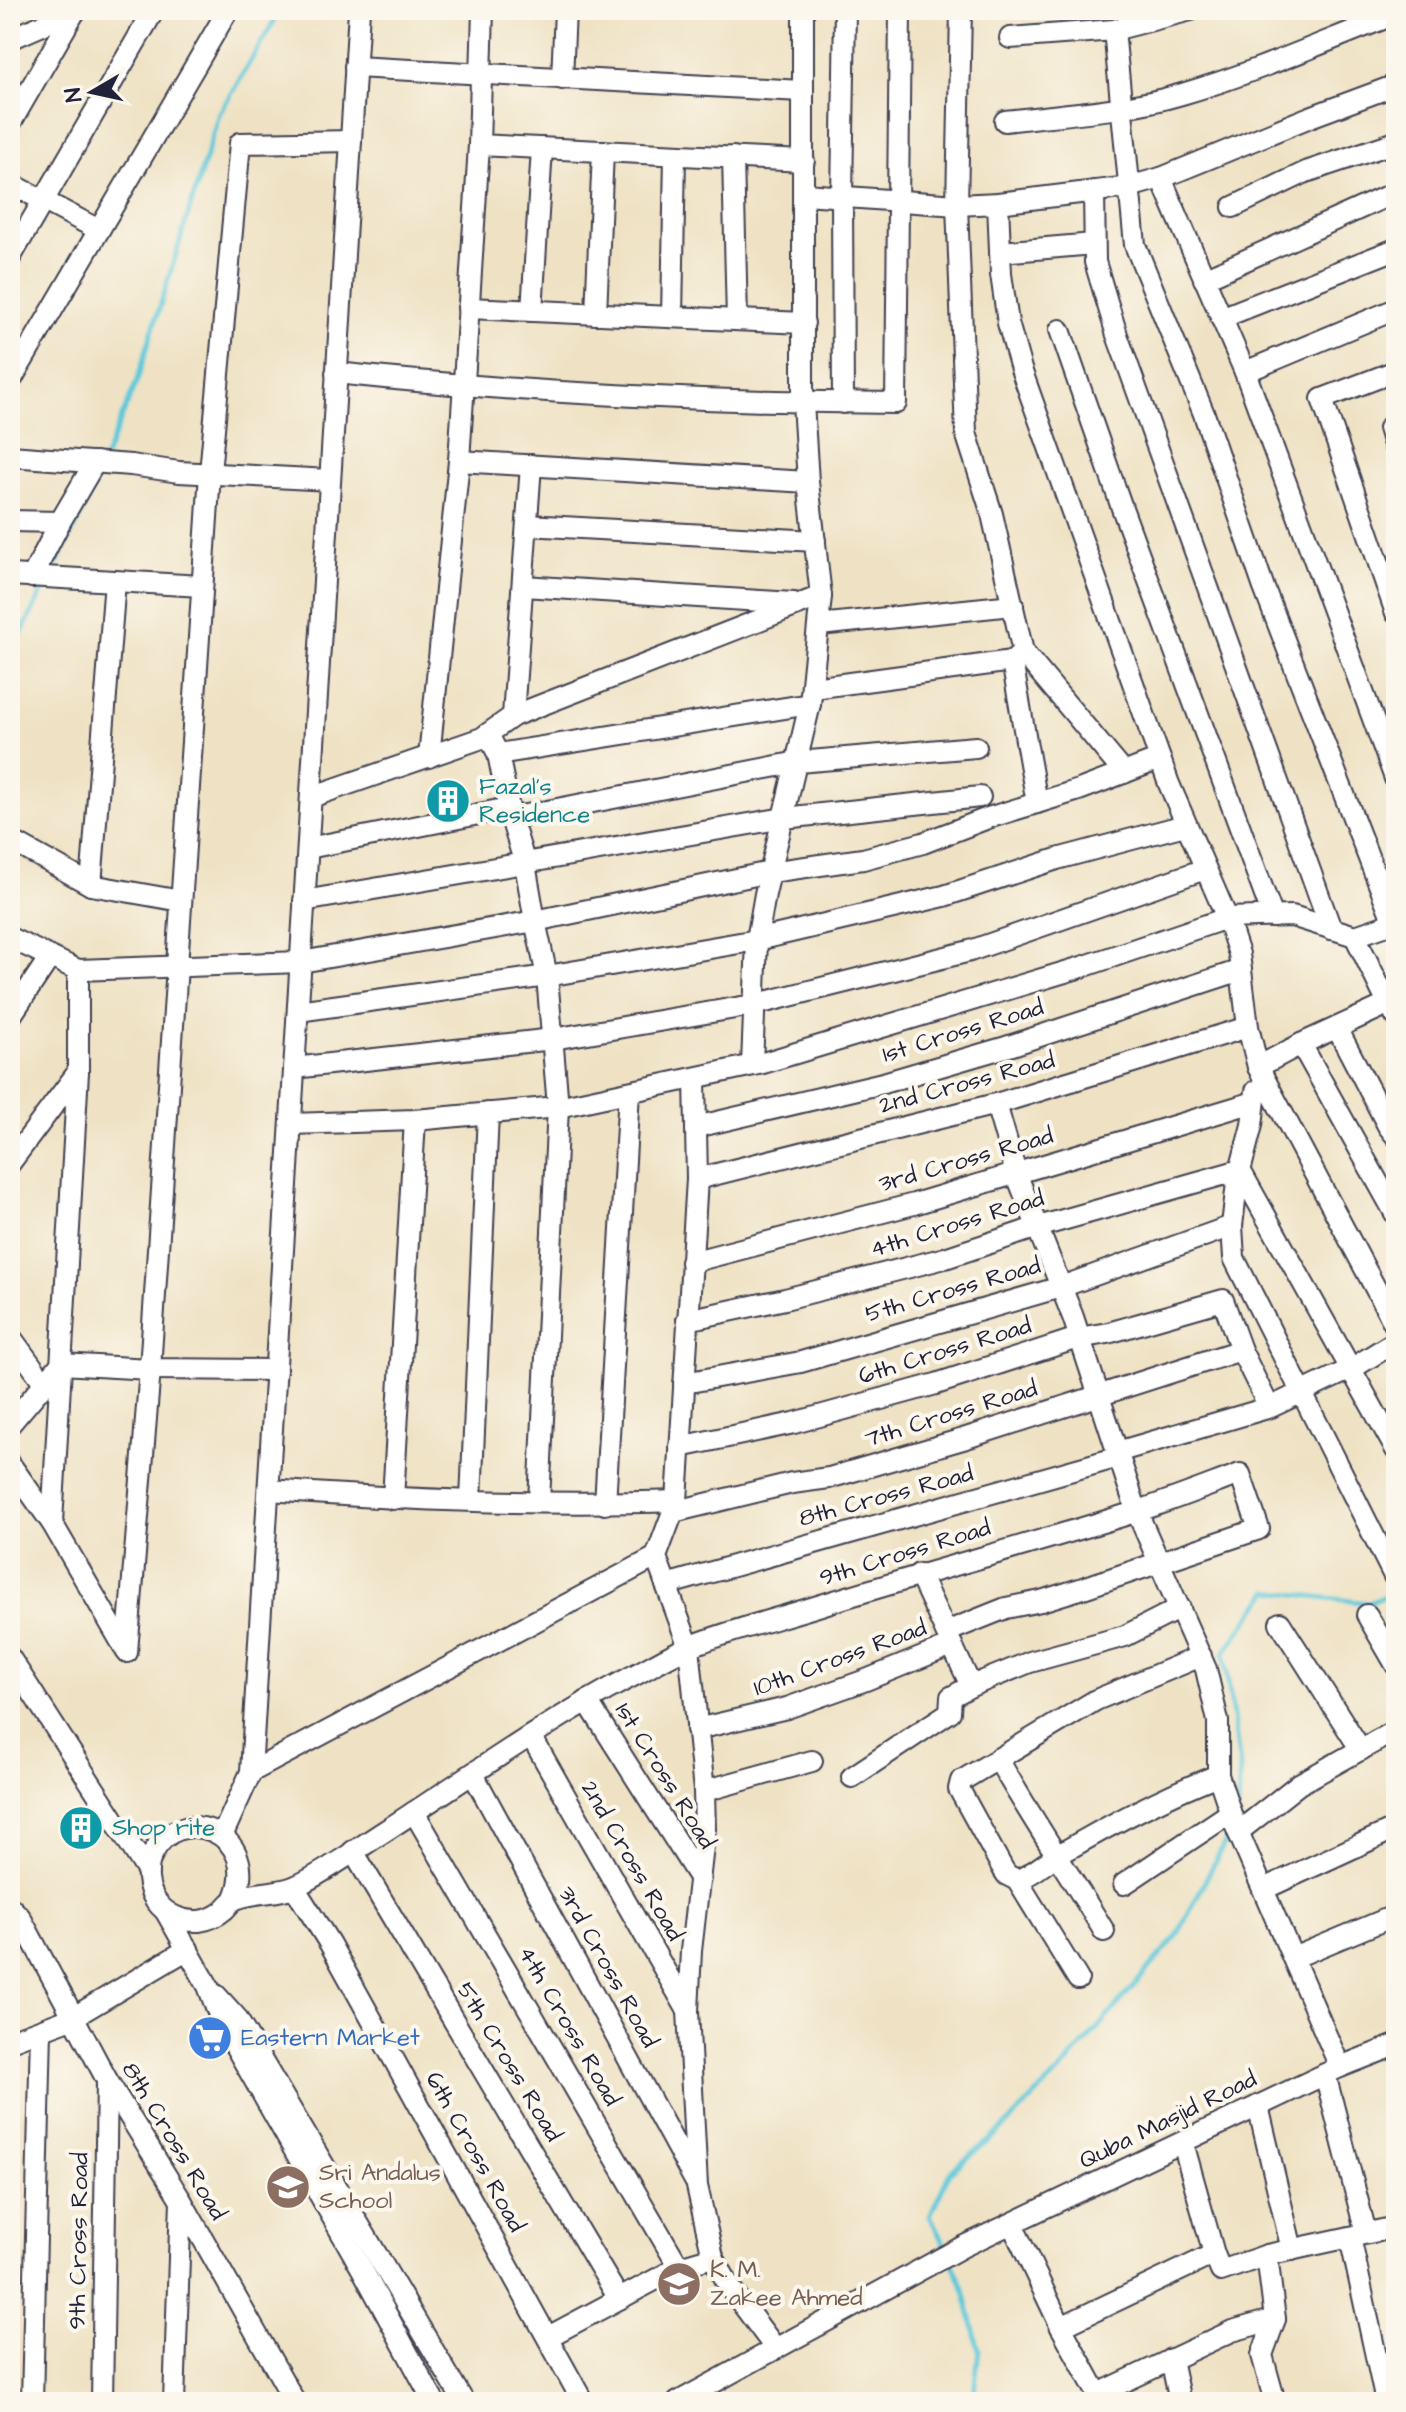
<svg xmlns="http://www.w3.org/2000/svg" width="1406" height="2412" font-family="'Architects Daughter',sans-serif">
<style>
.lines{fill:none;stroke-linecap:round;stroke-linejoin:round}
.stream{stroke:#5ec8d9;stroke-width:5}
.minor-casing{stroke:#413f50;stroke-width:24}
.minor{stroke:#fff;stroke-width:20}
.labels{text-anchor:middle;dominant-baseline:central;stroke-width:8;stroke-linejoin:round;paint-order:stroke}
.culture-label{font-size:24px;fill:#0d838f;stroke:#fbf7ec;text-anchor:start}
.street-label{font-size:24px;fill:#22223b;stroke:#fbf7ec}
.shop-label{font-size:24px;fill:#366cbe;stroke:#fbf7ec;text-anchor:start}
.education-label{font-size:24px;fill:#785e54;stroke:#fbf7ec;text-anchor:start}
</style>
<rect width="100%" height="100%" fill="#fbf7ec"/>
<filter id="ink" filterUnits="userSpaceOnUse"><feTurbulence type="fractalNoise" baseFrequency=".0125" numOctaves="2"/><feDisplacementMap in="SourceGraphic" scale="16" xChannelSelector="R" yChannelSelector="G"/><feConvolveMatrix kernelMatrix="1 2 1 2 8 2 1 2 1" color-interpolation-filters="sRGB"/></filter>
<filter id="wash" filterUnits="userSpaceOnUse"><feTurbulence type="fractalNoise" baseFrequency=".006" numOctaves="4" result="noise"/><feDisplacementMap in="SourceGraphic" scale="32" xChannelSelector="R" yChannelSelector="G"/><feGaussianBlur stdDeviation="1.8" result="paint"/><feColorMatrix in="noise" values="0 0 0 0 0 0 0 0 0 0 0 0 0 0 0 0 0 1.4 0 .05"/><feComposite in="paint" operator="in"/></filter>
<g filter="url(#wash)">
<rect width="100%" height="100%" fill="#efe2c4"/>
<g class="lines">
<!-- stream -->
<g class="stream">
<polyline points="105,457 137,381 219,114 273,23 278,10"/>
<polyline points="52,573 78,521 95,481"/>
<polyline points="10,656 47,582"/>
<polyline points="1238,1809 1240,1766 1224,1653 1269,1591 1369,1603 1396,1591"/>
<polyline points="947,2251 930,2216 950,2172 998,2133 1063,2068 1177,1936 1231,1830"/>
<polyline points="951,2260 963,2286 979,2350 973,2402"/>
</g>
</g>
</g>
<g filter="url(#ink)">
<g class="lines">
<!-- minor casing -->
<g class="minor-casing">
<g id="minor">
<polyline points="961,10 957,205 966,433 992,514 1023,652 1124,773"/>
<polyline points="1114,30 1135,245 1204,414 1264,588 1394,923"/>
<polyline points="1010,38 1114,30 1191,10"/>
<polyline points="10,39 77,10"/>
<polyline points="355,67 802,91"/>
<polyline points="562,79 565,10"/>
<path d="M1005,121C1064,114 1125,111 1182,94C1255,73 1325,41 1396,14"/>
<polyline points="10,124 75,11"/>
<polyline points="479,145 804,161"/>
<polyline points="733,157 737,320"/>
<polyline points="1161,178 1245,372 1396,781"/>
<polyline points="10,183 99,230"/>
<polyline points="1094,191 1095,262 1117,335 1331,929"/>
<polyline points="805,194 957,205 998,203 1129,187 1161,178 1310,117 1396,85"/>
<polyline points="998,203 1001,274 1008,323 1021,369 1169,784 1227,918 1239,954 1248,1027 1258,1067 1396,1327"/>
<polyline points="1233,207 1306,172 1396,142"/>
<polyline points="1000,252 1094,244"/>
<polyline points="10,258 154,10"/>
<polyline points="1204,279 1396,192"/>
<polyline points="468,308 804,323"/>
<polyline points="532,311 542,148"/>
<polyline points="596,314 603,151"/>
<polyline points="672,317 675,155"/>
<polyline points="1221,318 1396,249"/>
<polyline points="1060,330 1122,508 1273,917"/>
<polyline points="1396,371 1322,399 1396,613"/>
<polyline points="1245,372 1396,309"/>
<path d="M336,373C522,393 709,402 896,403L900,10"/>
<polyline points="10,382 228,10"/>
<polyline points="843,403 842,197 845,10"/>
<polyline points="1396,426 1389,428 1396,451"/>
<polyline points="10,456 131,465 179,472 330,480"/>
<polyline points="459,461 808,482"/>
<polyline points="10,521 60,522"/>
<polyline points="527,525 815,541"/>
<polyline points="10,575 202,586"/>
<polyline points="32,577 60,522 95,462"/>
<polyline points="523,586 794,603"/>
<polyline points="819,625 1013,605"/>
<polyline points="1021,653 1012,661 1037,803"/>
<polyline points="813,688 1012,661"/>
<polyline points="513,716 531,465"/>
<polyline points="488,734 498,754 511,818 525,864 535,921 547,976 558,1107 539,1502"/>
<polyline points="498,754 810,704"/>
<polyline points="429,757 459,461 479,145 483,10"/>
<polyline points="311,797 482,738 513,716 821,596"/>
<polyline points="511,818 798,762 976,747"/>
<polyline points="10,840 91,885 181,901"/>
<polyline points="308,848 509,808"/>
<polyline points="91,885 115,581"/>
<polyline points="304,901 784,818 980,797"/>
<polyline points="1355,936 1388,1004 1396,1016"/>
<polyline points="10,938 78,970 301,962 535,921 770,872 863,859 923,843 988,818 1079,790 1160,759"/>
<polyline points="298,1011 547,976 757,940 944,896 1057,859 1185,825"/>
<polyline points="10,1017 50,957"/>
<polyline points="1337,1028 1388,1126 1396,1136"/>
<polyline points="1301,1044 1396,1215"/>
<polyline points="752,1065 757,940 765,894 810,704 821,596 808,482 803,403 803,10"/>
<polyline points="1258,1067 1301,1044 1388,1004"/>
<polyline points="294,1068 553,1039 753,1005 970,951 1205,869"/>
<polyline points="695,1078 697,1179 677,1501 656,1557 689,1647 704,1791 705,1829 691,1951 688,2011 697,2186 713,2257 731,2289 776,2349"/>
<polyline points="1256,1091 1252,1125 1237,1183 1232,1226 1234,1258 1394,1576"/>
<polyline points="996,1104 1016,1173 1073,1317 1137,1512 1206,1669 1218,1721 1218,1775 1233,1820 1340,2067"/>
<polyline points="291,1124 415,1120 558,1107 763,1063 1085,966 1227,918 1292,916 1355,936 1396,922"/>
<polyline points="696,1127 883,1083 1006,1047 1241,970"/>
<polyline points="10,1163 78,1072"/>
<polyline points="697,1179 996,1104 1248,1027"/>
<polyline points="691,1262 914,1204 1254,1102"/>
<polyline points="687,1320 785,1299 945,1258 1038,1227 1240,1170 1396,1450"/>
<polyline points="10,1336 45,1384"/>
<polyline points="684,1383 801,1362 1061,1287 1232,1226"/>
<polyline points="10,1424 61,1364 150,1369 276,1370"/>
<polyline points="680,1447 794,1423 936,1384 1078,1338 1108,1333 1223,1300 1241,1350 1269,1407"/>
<polyline points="1117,1452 1271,1407 1351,1369 1396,1341"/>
<polyline points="10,1464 52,1523 127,1652"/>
<path d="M269,1490C405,1500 541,1506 677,1501"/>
<polyline points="393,1499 415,1120"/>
<polyline points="471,1500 488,1113"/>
<polyline points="605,1504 629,1092"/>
<polyline points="673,1512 792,1483 829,1478 963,1439 1241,1350"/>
<polyline points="52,1523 78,1072 78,970"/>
<polyline points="919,1574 971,1686"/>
<polyline points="666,1585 1119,1457"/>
<polyline points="1367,1615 1396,1665"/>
<polyline points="1280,1623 1361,1750"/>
<polyline points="127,1652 150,1369 210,473 240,143 351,141"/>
<path d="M1201,1656L1096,1700L961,1781L959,1789L1003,1869L1007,1875L1017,1880C1033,1875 1045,1862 1060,1854C1111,1824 1164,1796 1218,1775"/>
<polyline points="10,1658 148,1872"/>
<polyline points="587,1701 700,1879"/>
<polyline points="697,1729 787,1708 866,1680 952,1645"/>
<polyline points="531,1736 688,2011"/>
<path d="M998,1759C1031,1818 1069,1873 1104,1931"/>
<polyline points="251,1772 656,1557"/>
<polyline points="473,1774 695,2181"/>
<polyline points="852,1777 950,1712 951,1697 971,1686 1030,1662 1125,1636 1180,1608"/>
<polyline points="704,1791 812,1761"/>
<polyline points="414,1812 679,2267"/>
<polyline points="1238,1832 1299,1784 1396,1730"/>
<polyline points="222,1836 251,1772 359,10"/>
<polyline points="353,1851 619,2299"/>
<polyline points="1017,1880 1078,1979"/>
<polyline points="1124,1884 1230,1813"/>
<polyline points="294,1887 330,1944 583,2402"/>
<polyline points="1264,1889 1396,1828"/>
<path d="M234,1900C264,1834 178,1799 152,1855C145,1869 147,1888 156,1901C166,1915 183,1922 199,1921C208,1920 217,1916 224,1910C225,1909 233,1900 234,1900C247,1892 280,1894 296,1886C325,1873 358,1848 385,1831C466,1779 544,1723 629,1678C649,1668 670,1654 691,1646C732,1630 776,1619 818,1606C923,1573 1030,1545 1135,1512C1170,1501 1205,1487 1240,1474L1259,1529L1083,1588L1041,1601L1006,1608L946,1632"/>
<polyline points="10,1907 20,1917 107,2080 181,2200 295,2402"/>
<polyline points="166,1912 208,1986 222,2023 362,2269 434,2402"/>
<polyline points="1293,1958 1396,1915"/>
<polyline points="216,1995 236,2017 464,2402"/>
<polyline points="10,2041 72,2018 188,1949"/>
<polyline points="1325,2074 1366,2233"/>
<polyline points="1258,2106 1292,2250"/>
<polyline points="1183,2143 1214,2254 1221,2271 1267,2255 1396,2227"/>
<polyline points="1012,2224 1061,2327 1102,2402"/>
<polyline points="1350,2237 1386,2402"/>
<polyline points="1267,2255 1275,2319 1262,2355 1275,2402"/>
<polyline points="1061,2327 1214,2254"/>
<polyline points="548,2337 679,2267 713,2257"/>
<polyline points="1171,2359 1180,2402"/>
<polyline points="1098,2394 1232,2331 1275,2319"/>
<polyline points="32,2402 41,2030"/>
<polyline points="102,2402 107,2080"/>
<polyline points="174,2402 181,2200"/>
<polyline points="678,2402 964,2246 1340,2067 1396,2045"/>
</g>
</g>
<!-- minor -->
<use href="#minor" class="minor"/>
</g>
</g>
<!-- icons -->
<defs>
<g id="building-disc" transform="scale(2.3)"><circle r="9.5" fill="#0f9aa8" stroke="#fbf7ec"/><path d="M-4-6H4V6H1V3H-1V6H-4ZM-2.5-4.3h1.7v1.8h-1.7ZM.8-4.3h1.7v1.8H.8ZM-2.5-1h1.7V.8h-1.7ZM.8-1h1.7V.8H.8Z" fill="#fff"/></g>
<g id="supermarket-disc" transform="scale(2.3)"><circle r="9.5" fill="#3f7fe0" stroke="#fbf7ec"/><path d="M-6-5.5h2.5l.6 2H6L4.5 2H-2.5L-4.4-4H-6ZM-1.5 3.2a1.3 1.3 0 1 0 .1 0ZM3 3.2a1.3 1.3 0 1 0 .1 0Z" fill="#fff"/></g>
<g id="school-disc" transform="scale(2.3)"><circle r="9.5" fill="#8d6e63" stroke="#fbf7ec"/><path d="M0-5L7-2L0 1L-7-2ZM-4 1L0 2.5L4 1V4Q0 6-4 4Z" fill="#fff"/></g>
</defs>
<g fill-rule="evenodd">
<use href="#building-disc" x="448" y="801"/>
<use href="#building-disc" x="81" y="1828"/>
<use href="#supermarket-disc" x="210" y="2038"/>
<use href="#school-disc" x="288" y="2187"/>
<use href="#school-disc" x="679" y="2284"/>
</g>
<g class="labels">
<!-- culture labels -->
<g class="culture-label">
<text x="479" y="787">Fazal's<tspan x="479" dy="28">Residence</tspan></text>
<text x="112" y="1828">Shop rite</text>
</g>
<!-- street labels -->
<g class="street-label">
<text transform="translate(963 1031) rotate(-17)">1st Cross Road</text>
<text transform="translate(967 1083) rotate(-15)">2nd Cross Road</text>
<text transform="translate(966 1160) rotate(-16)">3rd Cross Road</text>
<text transform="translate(957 1224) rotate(-17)">4th Cross Road</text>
<text transform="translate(953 1290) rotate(-16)">5th Cross Road</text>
<text transform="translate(945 1351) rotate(-17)">6th Cross Road</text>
<text transform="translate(951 1414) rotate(-17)">7th Cross Road</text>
<text transform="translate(886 1496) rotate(-15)">8th Cross Road</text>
<text transform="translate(905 1553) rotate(-17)">9th Cross Road</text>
<text transform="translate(840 1658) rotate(-20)">10th Cross Road</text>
<text transform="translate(665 1776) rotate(58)">1st Cross Road</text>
<text transform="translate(632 1861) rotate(60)">2nd Cross Road</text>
<text transform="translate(608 1967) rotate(61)">3rd Cross Road</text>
<text transform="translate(569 2026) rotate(60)">4th Cross Road</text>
<text transform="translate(509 2062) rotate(59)">5th Cross Road</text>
<text transform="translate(1168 2120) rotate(-26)">Quba Masjid Road</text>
<text transform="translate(174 2141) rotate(59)">8th Cross Road</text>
<text transform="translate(475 2152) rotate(61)">6th Cross Road</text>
<text transform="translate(79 2241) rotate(-89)">9th Cross Road</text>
</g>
<!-- shop labels -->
<g class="shop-label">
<text x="241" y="2038">Eastern Market</text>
</g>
<!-- education labels -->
<g class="education-label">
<text x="319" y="2173">Sri Andalus<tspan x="319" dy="28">School</tspan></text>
<text x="710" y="2270">K. M.<tspan x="710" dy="28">Zakee Ahmed</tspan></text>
</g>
</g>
<!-- margin -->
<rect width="1406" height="2412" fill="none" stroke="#fbf7ec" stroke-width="40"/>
<!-- north arrow -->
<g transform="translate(92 92) rotate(261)" stroke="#fbf7ec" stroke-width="6" paint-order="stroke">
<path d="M0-6L14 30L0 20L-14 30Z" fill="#22223b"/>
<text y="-12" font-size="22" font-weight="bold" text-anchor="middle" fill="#22223b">N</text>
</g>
</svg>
